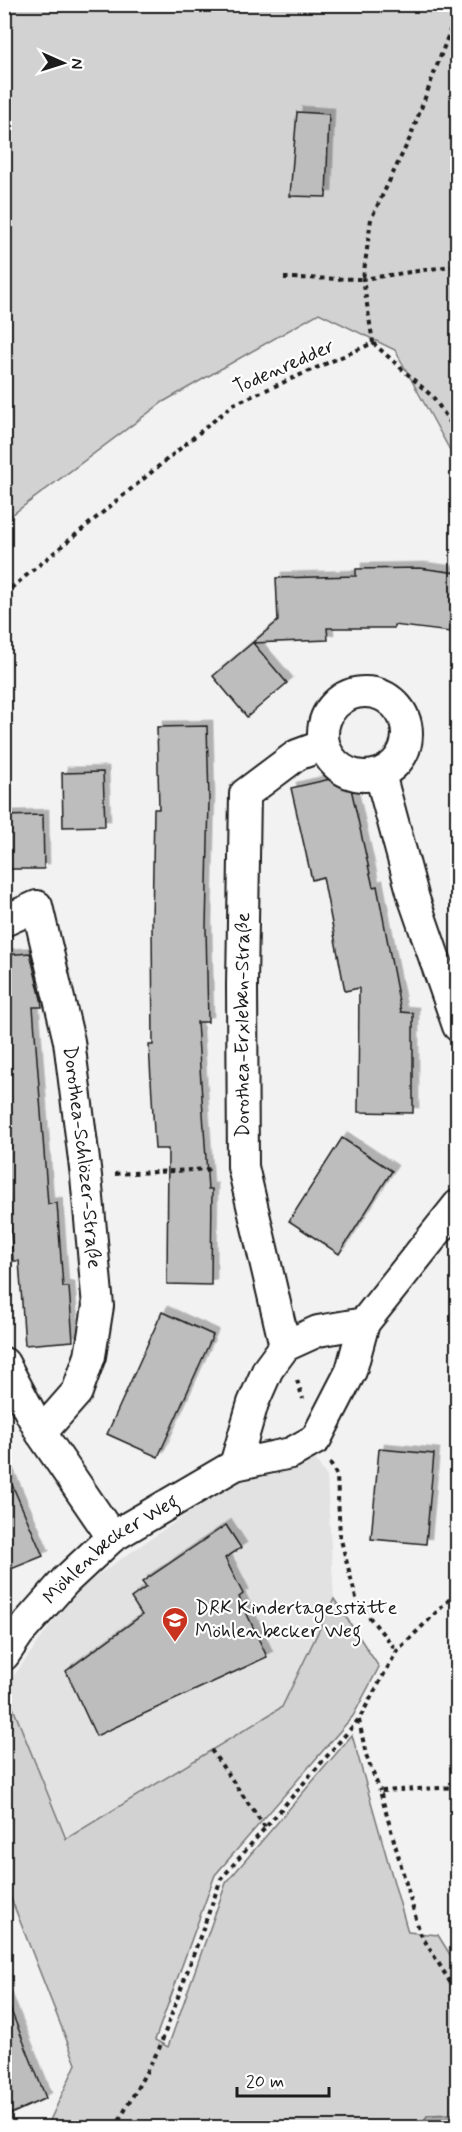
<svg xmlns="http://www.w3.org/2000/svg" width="462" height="2132" font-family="Mynerve,sans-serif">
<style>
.built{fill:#e2e2e2}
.green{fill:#d2d2d2;stroke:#777;stroke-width:1.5}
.water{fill:#a8a8a8;stroke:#707070;stroke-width:1.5}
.building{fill:#bdbdbd;stroke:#1c1c1c;stroke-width:1.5;filter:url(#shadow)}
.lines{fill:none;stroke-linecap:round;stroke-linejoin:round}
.minor-casing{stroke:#1c1c1c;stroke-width:34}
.path{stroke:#1c1c1c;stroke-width:4;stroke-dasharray:4.5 4.5;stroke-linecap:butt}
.minor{stroke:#fff;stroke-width:30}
.labels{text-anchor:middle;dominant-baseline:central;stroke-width:4.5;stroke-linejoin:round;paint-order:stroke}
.street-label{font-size:20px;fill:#1c1c1c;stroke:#fff}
.poi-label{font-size:20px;fill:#1c1c1c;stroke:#fff;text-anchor:start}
</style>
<defs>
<filter id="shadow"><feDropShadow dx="5.5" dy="-5.5" stdDeviation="0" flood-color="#0004"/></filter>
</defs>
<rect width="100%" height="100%" fill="#f2f2f2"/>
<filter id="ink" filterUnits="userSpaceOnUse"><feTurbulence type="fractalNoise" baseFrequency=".0167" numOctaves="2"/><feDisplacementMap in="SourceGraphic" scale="12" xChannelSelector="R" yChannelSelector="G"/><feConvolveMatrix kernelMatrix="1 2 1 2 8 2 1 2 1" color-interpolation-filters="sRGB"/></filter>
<g filter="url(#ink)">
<!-- built -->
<polygon class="built" points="309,1449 327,1477 334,1599 282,1707 66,1839 5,1688 76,1590 223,1489"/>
<!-- green -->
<g class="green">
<polygon points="5,5 457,5 457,463 395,350 319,313 163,402 5,520"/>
<polygon points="334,1599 379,1667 353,1716 215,1875 155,2040 168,2047 226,1883 352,1735 408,1932 438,1935 457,1966 457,2114 428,2115 418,2128 47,2127 76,2064 5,1883 5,1688 66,1839 282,1707"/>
</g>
<!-- water -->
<polygon class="water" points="457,2114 457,2127 418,2127 428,2115"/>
<!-- building -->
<g class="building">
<polygon points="297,112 329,114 326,197 290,196"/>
<polygon points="420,568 457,573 450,632 394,625 394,628 327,628 328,640 253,643 287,683 247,717 213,676 278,621 276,578 356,576 356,569"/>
<polygon points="207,726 209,799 206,928 208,1022 197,1022 208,1189 212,1189 211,1285 167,1284 168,1149 155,1149 149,1045 153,1045 152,923 154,809 159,809 157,727"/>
<polygon points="103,772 105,826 63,827 62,773"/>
<polygon points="348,775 373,887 377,886 401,1012 413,1013 413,1113 358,1112 359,988 345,991 323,877 312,880 291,788"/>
<polygon points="43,815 44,869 4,869 4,816"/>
<polygon points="30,953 41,999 42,1007 33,1007 48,1204 57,1203 63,1287 69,1287 73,1341 25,1345 19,1261 13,1261 7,1176 4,1176 4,955"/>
<polygon points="342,1138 392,1171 339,1254 289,1221"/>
<polygon points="162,1312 213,1335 158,1457 107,1434"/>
<polygon points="379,1449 434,1454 426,1544 371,1539"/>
<polygon points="4,1466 43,1556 4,1572"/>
<polygon points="226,1525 241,1548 225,1558 243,1594 239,1597 267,1657 96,1736 66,1671 142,1615 131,1598 146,1587 142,1582"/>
<polygon points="6,1998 46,2098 4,2117 4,1999"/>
</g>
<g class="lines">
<!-- minor casing -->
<g class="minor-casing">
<g id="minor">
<circle cx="365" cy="734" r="42"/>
<polyline points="380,774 414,899 458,1026"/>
<path id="s1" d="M4,921L37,906L69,1041L86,1176L98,1306L90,1356L77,1392L41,1433"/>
<path id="s2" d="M285,1346L243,1167L242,985L245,794L297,755L324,745"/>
<polyline points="4,1363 41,1433 112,1537"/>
<polyline points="235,1465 253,1403 268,1369 285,1346 318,1331 364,1323"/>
<path id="s3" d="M4,1655L19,1633L65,1581L112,1537L235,1465L291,1453L316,1439L351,1371L364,1323L458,1205"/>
</g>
</g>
<!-- path -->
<g class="path">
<polyline points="284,278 363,279 371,219 410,138 457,12 456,4"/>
<polyline points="373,343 433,397 458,434"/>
<polyline points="4,594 234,404 373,343 363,279 458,265"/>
<polyline points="115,1174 212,1169"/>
<polyline points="297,1380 303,1399"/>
<polyline points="330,1463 337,1476 340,1536 357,1602 397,1651"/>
<polyline points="359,1720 366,1755 380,1791"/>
<polyline points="211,1750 265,1827"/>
<polyline points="458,1787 380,1791 420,1933 458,1995"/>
<polyline points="115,2128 159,2049 221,1879 359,1719 397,1651 458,1591"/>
</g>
<!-- minor -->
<use href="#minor" class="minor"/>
</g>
</g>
<!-- icons -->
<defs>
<g id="school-pin" transform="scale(1.35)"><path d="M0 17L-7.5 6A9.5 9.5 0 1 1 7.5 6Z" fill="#c8321e" stroke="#fff"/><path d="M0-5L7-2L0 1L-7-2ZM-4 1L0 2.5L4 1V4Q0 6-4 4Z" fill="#fff"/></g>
</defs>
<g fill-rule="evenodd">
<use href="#school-pin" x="175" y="1620"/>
</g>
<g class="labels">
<!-- street labels -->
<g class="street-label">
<text transform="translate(284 367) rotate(-24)">Todenredder</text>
<text stroke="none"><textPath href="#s2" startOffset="326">Dorothea-Erxleben-Straße</textPath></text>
<text stroke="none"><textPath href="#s1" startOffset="292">Dorothea-Schlözer-Straße</textPath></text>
<text stroke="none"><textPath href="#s3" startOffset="152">Möhlenbecker Weg</textPath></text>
</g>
<!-- poi labels -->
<g class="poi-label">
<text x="195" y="1608">DRK Kindertagesstätte<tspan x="195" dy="23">Möhlenbecker Weg</tspan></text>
</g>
</g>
<!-- margin -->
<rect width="462" height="2132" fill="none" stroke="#fff" stroke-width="24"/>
<rect x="12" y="12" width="438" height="2108" fill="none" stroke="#1c1c1c" stroke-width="2" filter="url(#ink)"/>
<!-- north arrow -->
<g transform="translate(63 63) rotate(93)" stroke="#ffffff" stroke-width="4.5" paint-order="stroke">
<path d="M0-4.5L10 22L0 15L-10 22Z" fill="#1c1c1c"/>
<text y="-9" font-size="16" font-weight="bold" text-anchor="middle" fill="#1c1c1c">N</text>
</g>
<!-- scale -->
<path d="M237 2087v9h92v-9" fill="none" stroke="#1c1c1c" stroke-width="3"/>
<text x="246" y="2087" font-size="18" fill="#1c1c1c" stroke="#ffffff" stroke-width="4.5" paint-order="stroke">20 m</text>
</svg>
